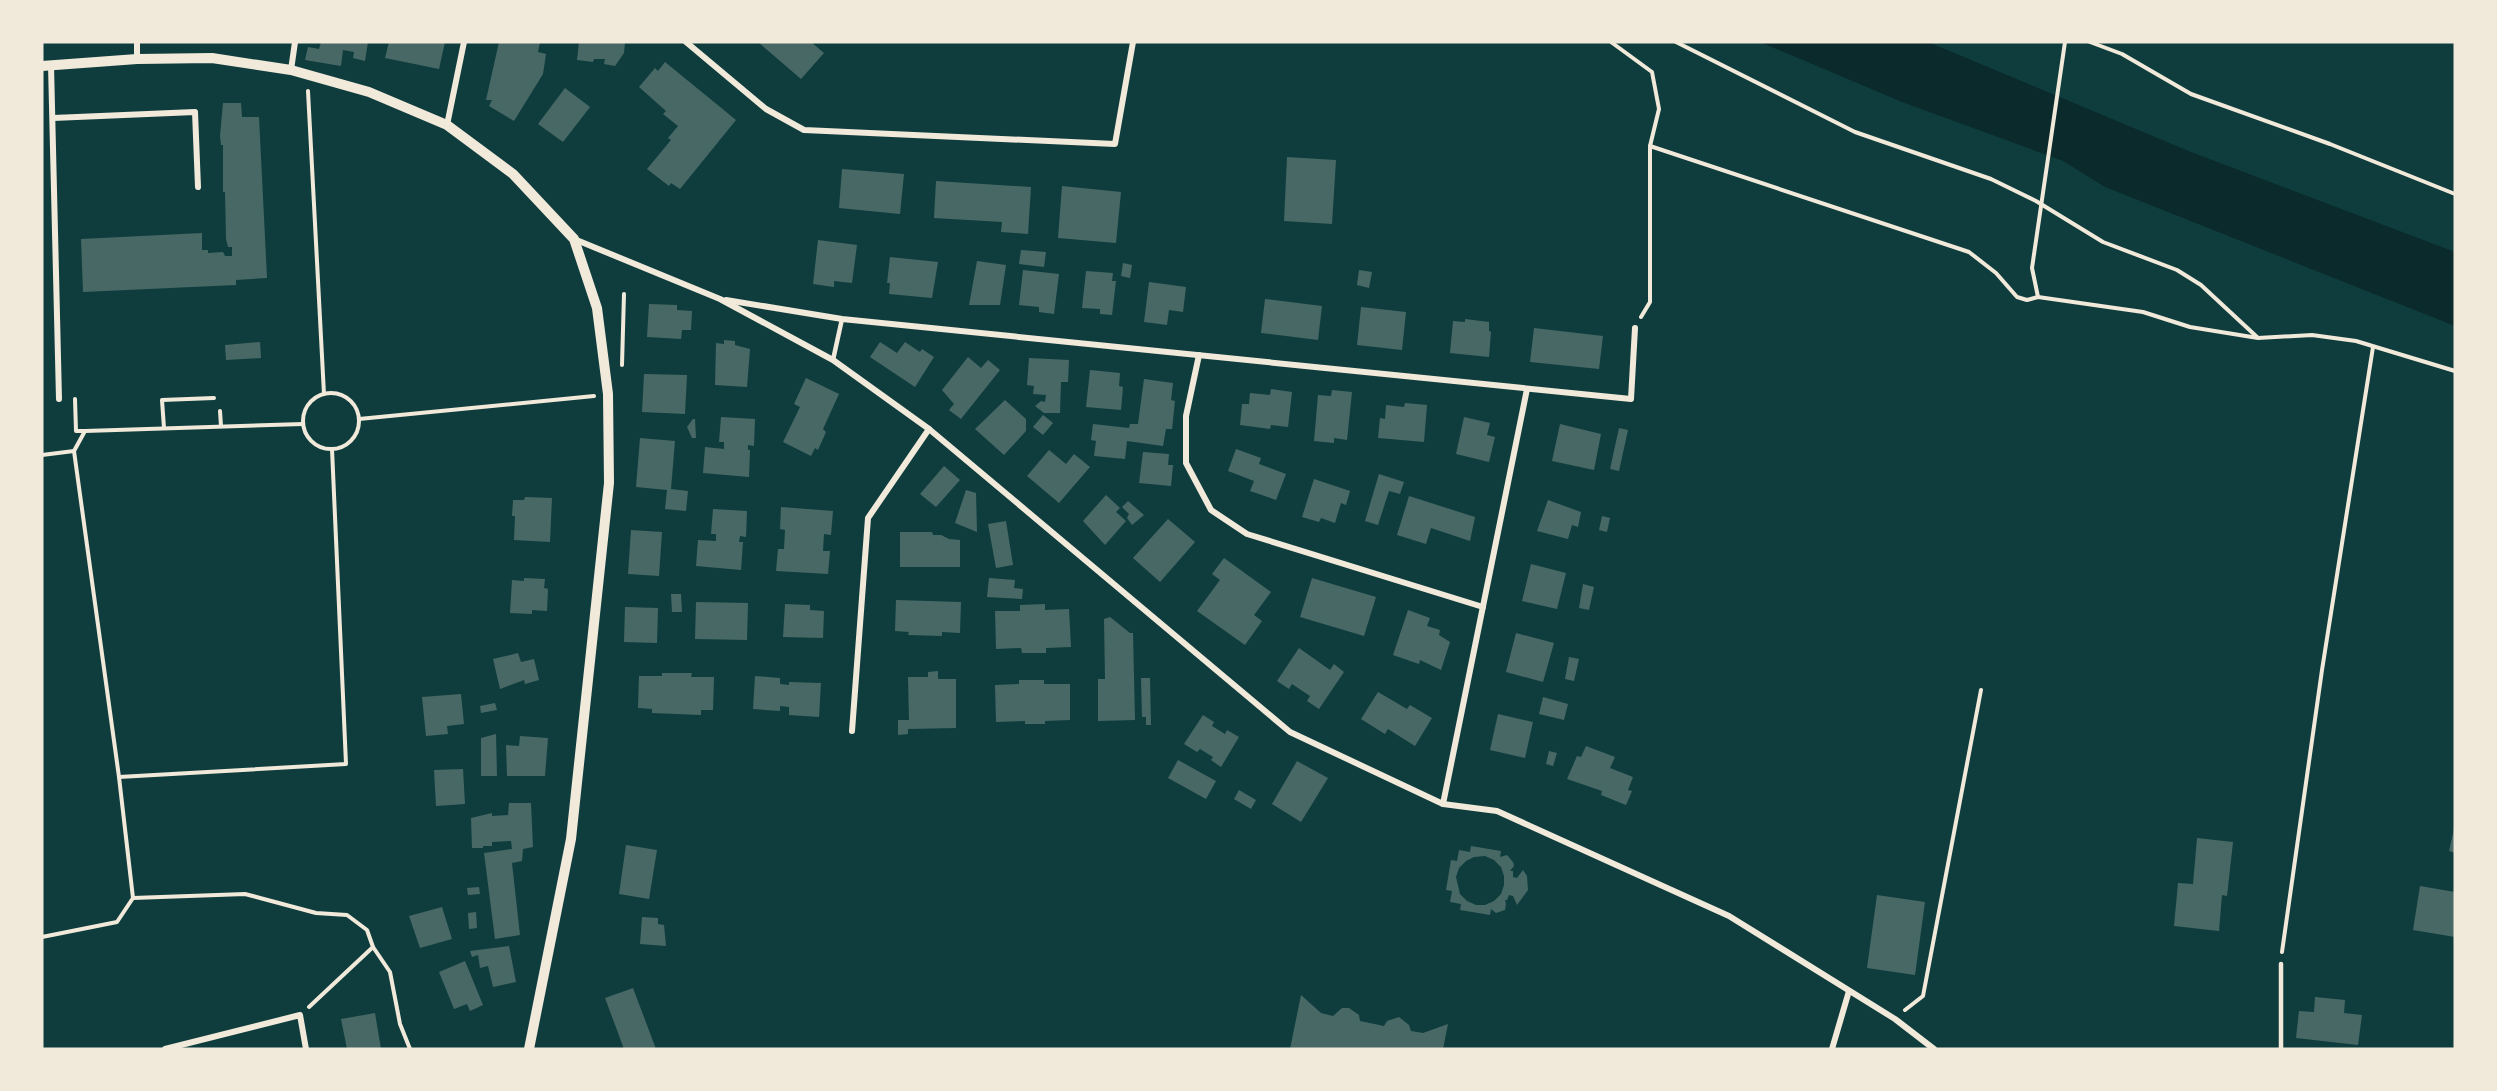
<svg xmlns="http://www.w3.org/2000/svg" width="2497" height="1091" font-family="'Open Sans',sans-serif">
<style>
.water{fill:#0a2a2b}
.building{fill:#486865;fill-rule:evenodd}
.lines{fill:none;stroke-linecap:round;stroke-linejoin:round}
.path{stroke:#f1e9da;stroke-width:4}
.service{stroke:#f1e9da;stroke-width:4.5}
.minor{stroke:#f1e9da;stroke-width:6}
.tertiary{stroke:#f1e9da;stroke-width:10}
</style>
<rect width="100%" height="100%" fill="#0f3d3e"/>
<!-- water -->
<polygon class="water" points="1760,42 1928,42 2191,152 2455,252 2455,326 2105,187 2063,161 1902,102"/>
<!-- building -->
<g class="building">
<polygon points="321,42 368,42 365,61 353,58 354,52 343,50 341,66 305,60 308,47 319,49"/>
<polygon points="389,42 445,42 439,69 385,58"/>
<polygon points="499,42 540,42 538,52 546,54 543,74 514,121 489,106 492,100 486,100"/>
<polygon points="579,42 625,42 624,53 615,66 604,64 605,59 594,59 593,62 577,60"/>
<polygon points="758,42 811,42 824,53 801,79"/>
<polygon points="665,62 736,120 680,189 671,183 669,186 647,169 671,140 668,138 678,126 663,114 666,111 639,87 655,68 658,71"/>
<polygon points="565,88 590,107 563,142 538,124"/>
<polygon points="223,103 241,103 242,117 259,117 267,278 236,280 236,285 83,292 81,239 202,233 202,250 208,250 208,253 223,252 225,256 232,256 232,247 228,247 226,239 225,192 223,192 223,145 221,145 220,136"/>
<polygon points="1287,157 1336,160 1332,224 1284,221"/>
<polygon points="842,169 904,174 900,214 839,208"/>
<polygon points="936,181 1031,187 1028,234 1001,232 1002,222 934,218"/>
<polygon points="1062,186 1121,192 1116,243 1058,238"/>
<polygon points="818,240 857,245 852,283 834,281 834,287 813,284"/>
<polygon points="1021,250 1046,252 1044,267 1019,264"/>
<polygon points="890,257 938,262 932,298 889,294 890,283 887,283"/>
<polygon points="977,261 1006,265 1000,305 969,305"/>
<polygon points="1123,263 1132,265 1130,278 1121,276"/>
<polygon points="1023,270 1059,274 1054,314 1039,312 1039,307 1019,305"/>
<polygon points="1359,270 1372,272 1369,288 1357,285"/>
<polygon points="1086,271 1113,273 1112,281 1116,281 1112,315 1100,314 1100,309 1082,308"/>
<polygon points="1149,282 1186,287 1183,312 1169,310 1167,325 1144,322"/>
<polygon points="1265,299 1322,306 1318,340 1261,333"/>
<polygon points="649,304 677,305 677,310 692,311 691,330 682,330 681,339 647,337"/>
<polygon points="1361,307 1406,312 1402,350 1357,345"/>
<polygon points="1465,319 1489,322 1489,331 1491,332 1489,357 1450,353 1453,321 1465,322"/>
<polygon points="1534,328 1603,336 1599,369 1530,362"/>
<polygon points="724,340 735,341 735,345 750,349 747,387 715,385 716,343 724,344"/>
<polygon points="260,342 261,358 226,360 225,345"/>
<polygon points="880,342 897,353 905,342 920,352 922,349 934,357 915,387 870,357"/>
<polygon points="968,357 981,368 988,360 1000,370 961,419 949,410 954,404 942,390"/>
<polygon points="1029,358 1069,360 1068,382 1061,382 1060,413 1044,413 1035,406 1041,401 1045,402 1046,395 1033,394 1034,386 1027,385"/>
<polygon points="1090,370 1120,373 1119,386 1123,387 1121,410 1086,407"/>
<polygon points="644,374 687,375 685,414 642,412"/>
<polygon points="806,378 839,394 823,429 826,432 818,450 815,448 811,456 783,442 800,407 794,404"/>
<polygon points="1144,379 1173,383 1171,400 1175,401 1172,429 1166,429 1163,446 1127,441 1125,459 1094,456 1096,441 1091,440 1093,424 1129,428 1130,424 1138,424"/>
<polygon points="1271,389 1292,392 1288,427 1271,425 1270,429 1240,425 1242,404 1249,404 1250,393 1270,395"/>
<polygon points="1332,390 1352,392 1347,440 1334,438 1334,443 1314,441 1318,395 1331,396"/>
<polygon points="1005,400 1026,419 1026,431 1004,455 975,429"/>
<polygon points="1405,403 1427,405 1424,442 1378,438 1380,418 1385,419 1386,405 1404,407"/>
<polygon points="1043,415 1053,423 1043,435 1033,427"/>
<polygon points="721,417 755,419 754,446 748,445 748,450 750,450 749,477 703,473 705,447 724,449 724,442 719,442"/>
<polygon points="1464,417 1490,423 1487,435 1495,437 1489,462 1456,454"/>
<polygon points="693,419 695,419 696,438 692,438 687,427"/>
<polygon points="1560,424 1601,434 1594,470 1552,461"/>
<polygon points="1619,428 1628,430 1619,471 1610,469"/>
<polygon points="640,438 675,441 671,489 688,491 686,511 665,509 667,490 636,487"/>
<polygon points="1236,449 1261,458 1259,464 1286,474 1276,500 1250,491 1254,481 1228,471"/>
<polygon points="1049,450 1066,464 1074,454 1090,467 1059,503 1027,476"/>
<polygon points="1143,452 1169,454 1168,465 1173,465 1171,486 1139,483"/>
<polygon points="944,466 960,480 936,507 920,494"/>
<polygon points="1379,474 1404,482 1400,494 1389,491 1378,525 1365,521"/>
<polygon points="1314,479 1350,491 1346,505 1341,503 1335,523 1321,518 1319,522 1302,517"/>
<polygon points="966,490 976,493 977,532 955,523"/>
<polygon points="1106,495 1120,508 1116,512 1126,521 1105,545 1083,521"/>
<polygon points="1409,496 1475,517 1470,541 1431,528 1426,544 1397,535"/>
<polygon points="525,497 552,498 550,542 514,540 515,516 512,516 513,500 524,500"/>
<polygon points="1548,500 1581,512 1578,527 1572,525 1568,539 1537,531"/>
<polygon points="1128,501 1144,515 1132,525 1127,518 1129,514 1122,507"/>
<polygon points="781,507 833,511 831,535 824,534 823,551 830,551 828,574 776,571 778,549 784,549 785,530 780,529"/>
<polygon points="713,509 747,511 746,537 740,536 739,542 743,542 741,570 696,566 698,540 716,541 716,534 711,534"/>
<polygon points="1602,516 1610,518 1607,532 1599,530"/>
<polygon points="1168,519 1195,542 1160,582 1133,558"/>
<polygon points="1006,521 1013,565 996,568 988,524"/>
<polygon points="631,530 662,532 659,576 628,574"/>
<polygon points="900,532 932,532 933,535 941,535 949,539 960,540 960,567 900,567"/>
<polygon points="1224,558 1271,592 1254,615 1262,621 1245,645 1197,611 1220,580 1212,574"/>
<polygon points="1531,564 1566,573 1557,609 1522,601"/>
<polygon points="524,578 545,579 544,588 548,589 547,611 532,610 532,614 510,613 512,580 524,581"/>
<polygon points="989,578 1015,580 1014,588 1023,589 1022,599 987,597"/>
<polygon points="1312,578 1376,597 1364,636 1300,617"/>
<polygon points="1583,584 1594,587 1589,610 1579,608"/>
<polygon points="671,594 681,594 682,612 672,612"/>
<polygon points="896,600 961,602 960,633 942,632 942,636 908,635 909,632 895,631"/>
<polygon points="696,602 748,603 747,640 695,639"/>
<polygon points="785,604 810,605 810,610 824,611 823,638 783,637"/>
<polygon points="1045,604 1045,610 1069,609 1071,647 1046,648 1046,653 1022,653 1021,648 996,649 995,611 1020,611 1020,605"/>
<polygon points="625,607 658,608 657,643 624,642"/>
<polygon points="1408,610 1430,618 1427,626 1440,630 1439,635 1450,642 1441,670 1420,660 1419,664 1393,655"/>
<polygon points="1110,617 1130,633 1133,633 1135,720 1098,721 1098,679 1105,679 1104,619"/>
<polygon points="1516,633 1554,643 1543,682 1506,672"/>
<polygon points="1299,648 1330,670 1334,664 1344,672 1319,709 1307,701 1310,696 1292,684 1289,689 1277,681"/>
<polygon points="518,653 521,662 534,659 539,680 525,684 524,680 500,689 493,659"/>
<polygon points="1569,657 1579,659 1574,681 1565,679"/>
<polygon points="938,671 938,679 956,679 956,728 908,729 908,734 898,735 898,720 909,720 908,677 928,677 928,672"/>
<polygon points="662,673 692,673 691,677 714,677 713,710 701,710 701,715 652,713 652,709 638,708 639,676 662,676"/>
<polygon points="755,676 780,678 780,684 789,685 789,682 821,683 819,717 789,715 789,707 780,706 780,711 753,709"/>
<polygon points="1141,678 1150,678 1151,725 1146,725 1146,717 1142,717"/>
<polygon points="1019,680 1044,680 1044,684 1070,684 1070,720 1045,721 1045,724 1025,724 1025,721 996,722 995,685 1019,684"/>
<polygon points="1378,692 1407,709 1410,705 1432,718 1415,746 1388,729 1385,734 1361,719"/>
<polygon points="461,694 464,724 447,726 448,734 426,736 422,697"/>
<polygon points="1543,697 1568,704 1564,720 1539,714"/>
<polygon points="495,703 497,710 481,713 480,706"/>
<polygon points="1498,714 1533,722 1525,758 1490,750"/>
<polygon points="1203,715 1214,722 1212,726 1225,734 1227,730 1239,737 1221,767 1211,760 1213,757 1200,749 1197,752 1184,744"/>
<polygon points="496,734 497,776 481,776 481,738"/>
<polygon points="520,736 548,738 545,776 507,776 506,745 519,746"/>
<polygon points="1586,746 1615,757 1610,768 1633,777 1628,790 1632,791 1626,805 1601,795 1602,791 1567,779 1577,756 1581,757"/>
<polygon points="1549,751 1557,753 1553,766 1546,764"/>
<polygon points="1178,760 1216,781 1206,799 1168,778"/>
<polygon points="1297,761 1328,778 1301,822 1272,804"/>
<polygon points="463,769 465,804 436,806 434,770"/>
<polygon points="1239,790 1256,800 1251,809 1234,799"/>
<polygon points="509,803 531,803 533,847 523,849 522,861 512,863 520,935 495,939 484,853 512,849 511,841 492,842 492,846 483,846 483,848 472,848 471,818 492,813 492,816 508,815"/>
<polygon points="2454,829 2455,829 2455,853 2449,851"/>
<polygon points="2197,838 2233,842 2227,896 2222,895 2219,931 2174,926 2178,883 2193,884"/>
<polygon points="626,845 657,850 649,899 619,894"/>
<path d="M1471,846L1501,851L1500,857L1507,855L1513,862L1514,866L1510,871H1513V877L1517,878L1523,870L1527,876L1528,890L1517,905L1513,896L1509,895L1507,900H1505L1506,904L1505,910L1496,913L1491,909L1490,915L1460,910L1461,904L1450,902L1452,891L1446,890L1451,860L1457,861L1459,850L1470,852ZM1485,856L1494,860L1501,867L1504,876V885L1501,894L1494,901L1485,905H1476L1467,901L1460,894L1456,877L1459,868L1466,861L1474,857Z"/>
<polygon points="2420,886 2455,892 2455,937 2413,930"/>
<polygon points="479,887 480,894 468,895 467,888"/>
<polygon points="1877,895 1925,902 1915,975 1867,968"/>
<polygon points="442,907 452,939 420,948 409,916"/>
<polygon points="476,912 477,928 469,929 468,913"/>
<polygon points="642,917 658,918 658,924 664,925 666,946 640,944"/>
<polygon points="509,946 516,982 493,987 488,966 480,968 478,955 472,957 470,951"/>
<polygon points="465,961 483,1005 470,1011 467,1004 454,1009 439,972"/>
<polygon points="633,988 656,1049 624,1049 605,998"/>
<polygon points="1301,995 1321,1013 1333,1016 1342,1008 1349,1008 1359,1015 1360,1021 1384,1026 1387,1021 1399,1017 1409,1025 1411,1031 1423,1033 1448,1024 1443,1049 1290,1049"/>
<polygon points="2315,997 2345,1000 2344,1013 2362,1015 2358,1045 2296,1038 2299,1011 2314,1012"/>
<polygon points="375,1013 381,1049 347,1049 341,1019"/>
</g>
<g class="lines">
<!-- path -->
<g class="path">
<polyline points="1611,42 1652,72 1659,109 1650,146"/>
<polyline points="1676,42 1855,132 1991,179 2036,201 2103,242 2177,270 2201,285 2257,337"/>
<polyline points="2090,42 2122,54 2191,94 2330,144 2455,194"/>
<polyline points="308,91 324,394"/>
<polyline points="2038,297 2032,268 2065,42"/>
<polyline points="1641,317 1650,302 1650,146 1969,252 1996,273 2017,297 2027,300 2038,297 2143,312 2190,327 2258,338 2312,335 2356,341 2455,371"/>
<polyline points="622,365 624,294"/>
<circle cx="331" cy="421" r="28"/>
<polyline points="75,399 76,431 85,431"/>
<polyline points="220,411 221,426"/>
<polyline points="359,419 594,396"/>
<polyline points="164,428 162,400 214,398"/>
<polyline points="42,455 74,451"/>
<polyline points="119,777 346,764 332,449"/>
<polyline points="133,898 245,894 316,913 347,915 367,930 373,947 309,1007"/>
<polyline points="42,937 117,922 133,898 119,777 74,451 85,431 303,424"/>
<polyline points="373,947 390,972 400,1024 410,1049"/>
<polyline points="2282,952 2322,670 2373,347"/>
<polyline points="1905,1010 1923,996 1981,690"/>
</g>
<!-- service -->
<g class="service">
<polyline points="833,360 842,319"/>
<polyline points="2281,964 2281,1049"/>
</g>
<!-- minor -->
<g class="minor">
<polyline points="686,42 766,109 804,130 1115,144 1133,42"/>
<polyline points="137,59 137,42"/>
<polyline points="51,65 59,399"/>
<polyline points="291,70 295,42"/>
<polyline points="53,118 195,112 198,187"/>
<polyline points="447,125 464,42"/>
<polyline points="574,239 720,299 833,360 929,429 1290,732 1443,804 1497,811 1729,916 1895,1019 1934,1049"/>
<polyline points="726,300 842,319 1631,399 1635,328"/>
<polyline points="1199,355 1186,416 1186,463 1211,510 1247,534 1483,607"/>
<polyline points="852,731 868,518 929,429"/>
<polyline points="1443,804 1527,389"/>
<polyline points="165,1049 300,1015 306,1049"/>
<polyline points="1832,1049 1849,991"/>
</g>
<!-- tertiary -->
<polyline class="tertiary" points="42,66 137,59 212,58 291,70 369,92 447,125 513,174 574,239 597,308 608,394 609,483 571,839 529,1049"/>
</g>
<!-- border -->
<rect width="2497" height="1091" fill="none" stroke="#f1e9da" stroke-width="87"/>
</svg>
